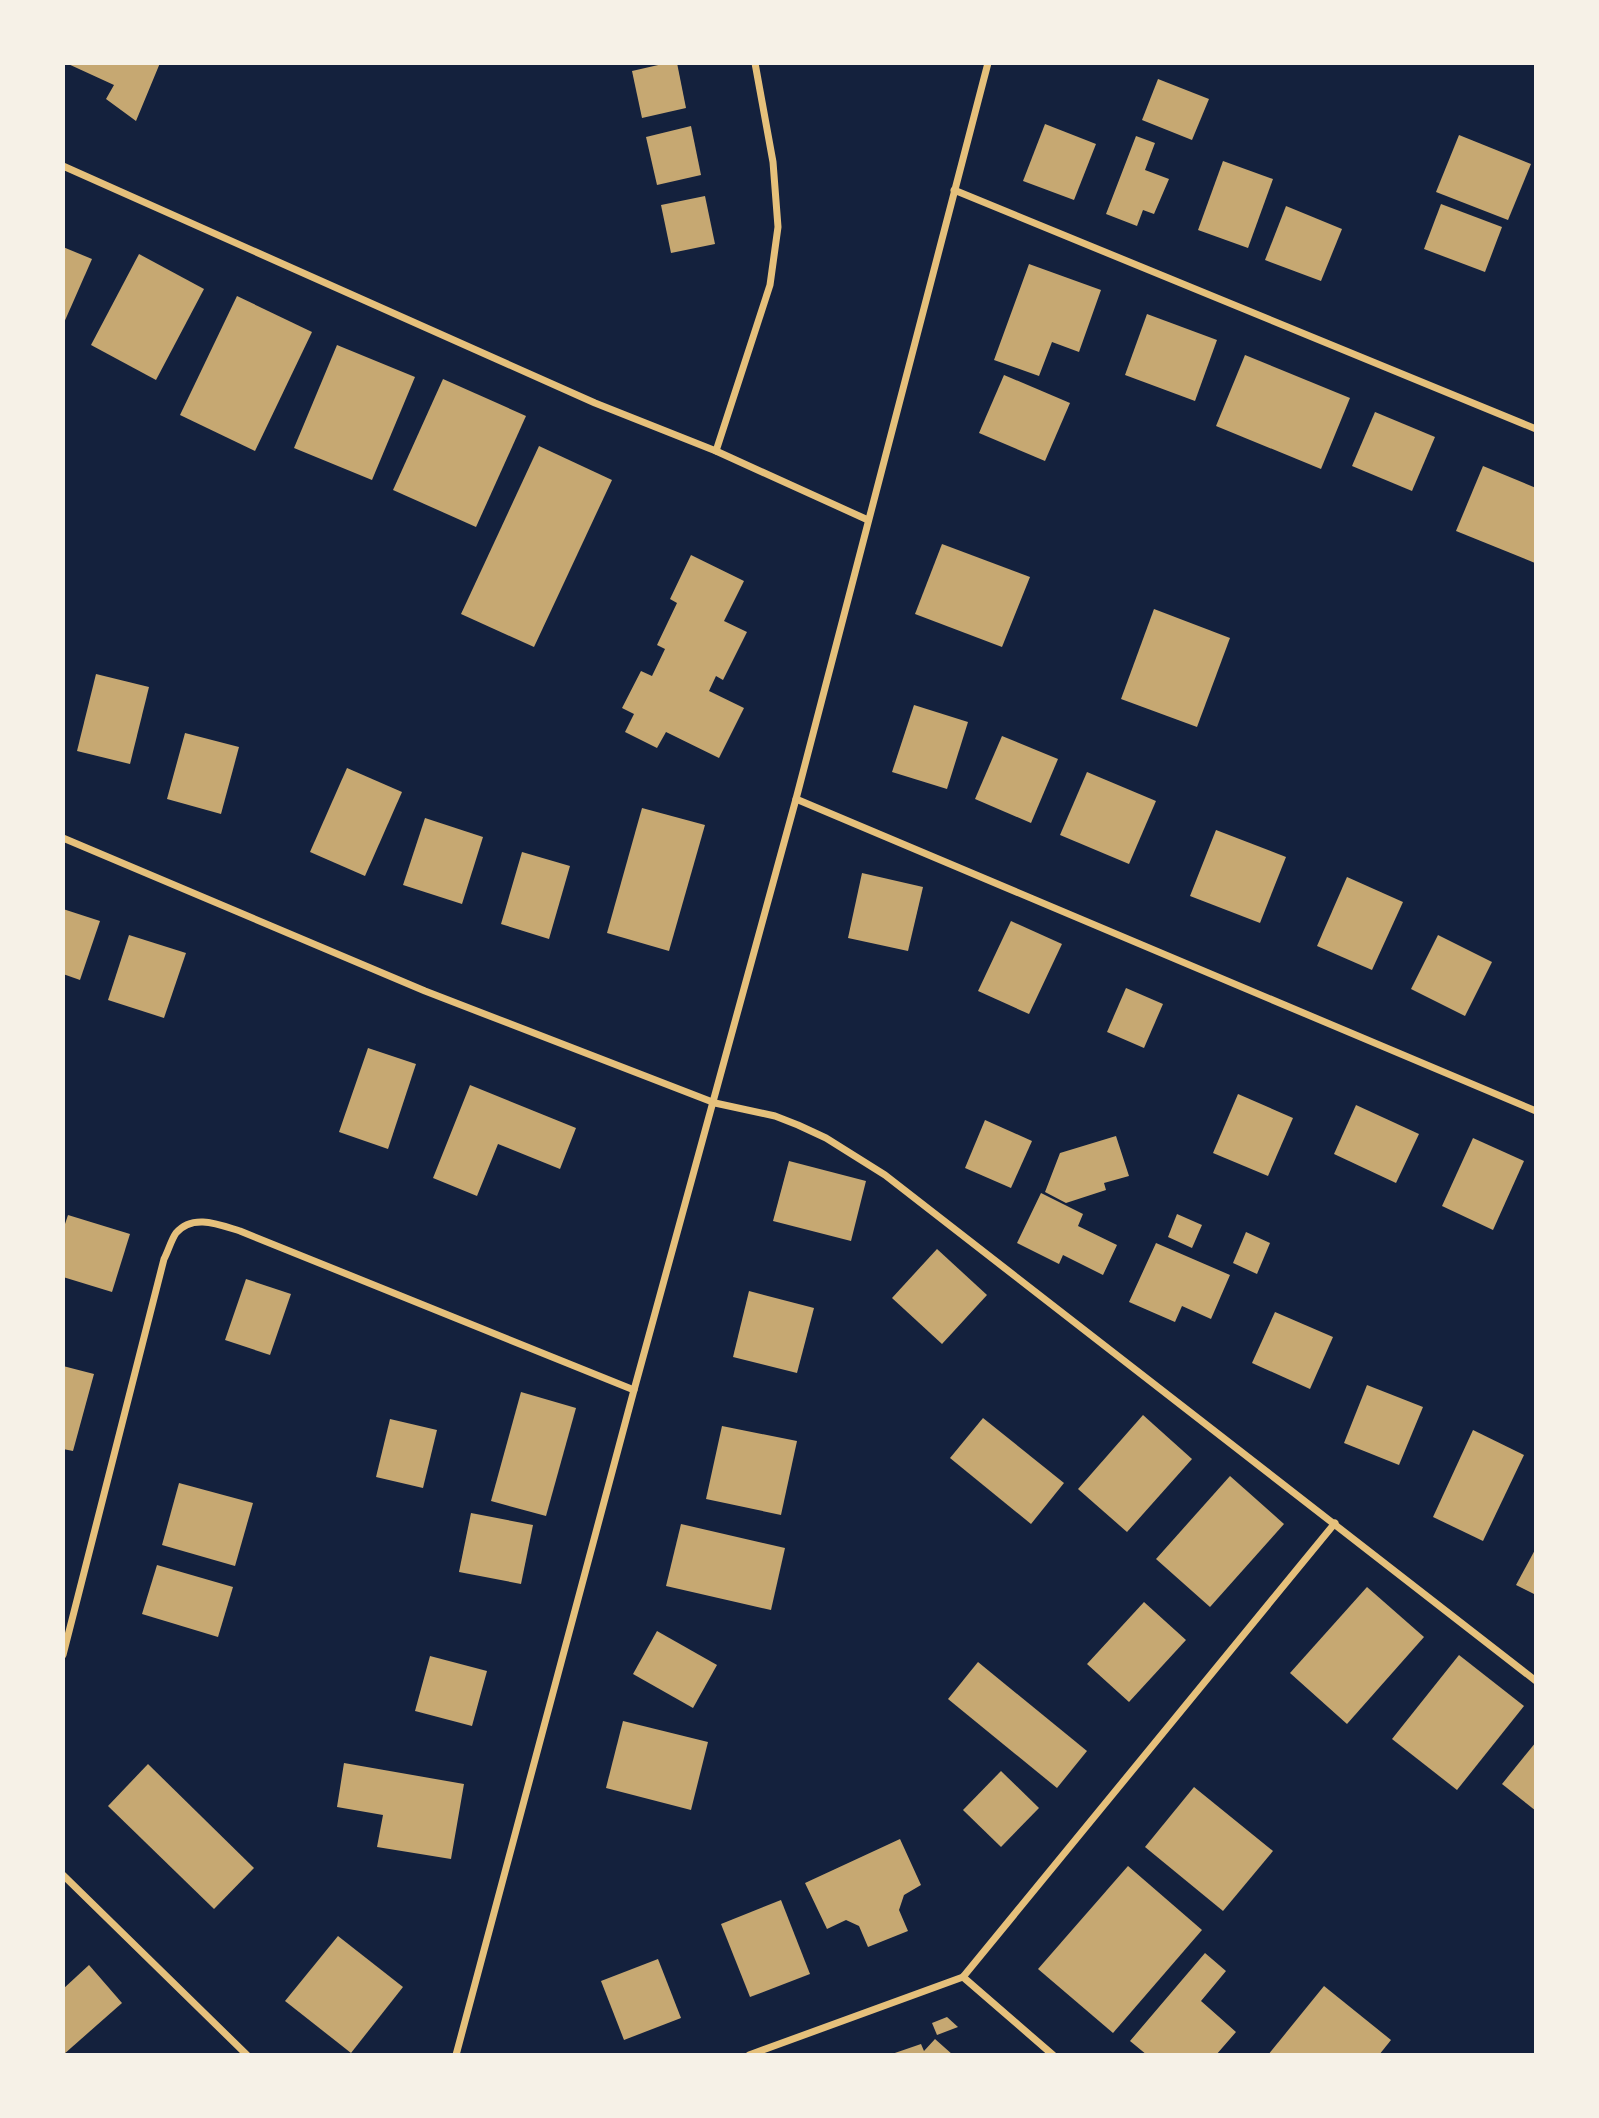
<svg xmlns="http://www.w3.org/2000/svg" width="1599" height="2118" font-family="Signika,sans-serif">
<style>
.building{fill:#c6a872}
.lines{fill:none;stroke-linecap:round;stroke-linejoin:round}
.minor{stroke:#e5c07b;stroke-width:7}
</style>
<rect width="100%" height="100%" fill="#14213d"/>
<!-- building -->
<g class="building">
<polygon points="66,63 160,63 136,121 106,99 114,85"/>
<polygon points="667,63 677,63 686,108 642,118 632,71"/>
<polygon points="1158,79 1209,99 1192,140 1142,120"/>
<polygon points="1045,124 1096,144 1074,200 1023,181"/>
<polygon points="691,126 701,175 657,185 646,137"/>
<polygon points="1459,135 1531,164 1508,220 1436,192"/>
<polygon points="1136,136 1155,143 1145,170 1169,179 1154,214 1143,210 1137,226 1106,214"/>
<polygon points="1223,161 1273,179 1248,248 1198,230"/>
<polygon points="705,196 715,244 671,253 661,205"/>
<polygon points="1441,204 1502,227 1485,272 1424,249"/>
<polygon points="1286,206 1342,229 1321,281 1265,260"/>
<polygon points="63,247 92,259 63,325"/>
<polygon points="139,254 204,289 156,380 91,345"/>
<polygon points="1029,264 1101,290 1079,352 1052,342 1039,376 994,360"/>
<polygon points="237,296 312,332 255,451 180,415"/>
<polygon points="1147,314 1217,340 1195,401 1125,375"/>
<polygon points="337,345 415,377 372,480 294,448"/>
<polygon points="1245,355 1350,398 1321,469 1216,426"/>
<polygon points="1004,375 1070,403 1045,461 979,433"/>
<polygon points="443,379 526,416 476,527 393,490"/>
<polygon points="1375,412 1435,437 1412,491 1352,466"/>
<polygon points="539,446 612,480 534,647 461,614"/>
<polygon points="1483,466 1536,488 1535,563 1456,531"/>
<polygon points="942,544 1030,577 1002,647 915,614"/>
<polygon points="691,555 744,581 724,621 747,632 723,680 716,676 709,691 744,708 719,758 666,732 657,748 625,732 634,714 622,708 641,671 652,676 665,649 657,645 677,603 670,599"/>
<polygon points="1154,609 1230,638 1197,727 1121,699"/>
<polygon points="96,674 149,687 130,764 77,751"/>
<polygon points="914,705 968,722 947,789 892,772"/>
<polygon points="185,733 239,747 221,814 167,799"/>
<polygon points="1002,736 1058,759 1031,823 975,799"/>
<polygon points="347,768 402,792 365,876 310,852"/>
<polygon points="1087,772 1156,801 1129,864 1060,835"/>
<polygon points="642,808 705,825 669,951 607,933"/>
<polygon points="425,818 483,837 462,904 403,885"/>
<polygon points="1216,830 1286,857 1260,923 1190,896"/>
<polygon points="522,852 570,866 549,939 501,924"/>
<polygon points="862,873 923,887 908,951 848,938"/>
<polygon points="1347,877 1403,902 1372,970 1317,946"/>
<polygon points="63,909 100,921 80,980 63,974"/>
<polygon points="1011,921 1062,944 1029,1014 978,991"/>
<polygon points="129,935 186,953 164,1018 108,1000"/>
<polygon points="1438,935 1492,962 1465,1016 1411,989"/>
<polygon points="1126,988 1163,1004 1144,1048 1107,1032"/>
<polygon points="368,1048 416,1064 388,1149 339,1132"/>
<polygon points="470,1085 576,1128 560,1169 498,1144 477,1196 433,1178"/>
<polygon points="1238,1094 1293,1118 1268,1176 1213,1153"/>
<polygon points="1356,1105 1419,1134 1396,1183 1334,1154"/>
<polygon points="985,1120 1032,1141 1011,1188 965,1168"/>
<polygon points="1116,1136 1129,1176 1104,1183 1106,1190 1066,1203 1045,1192 1060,1153"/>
<polygon points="1473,1138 1524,1161 1493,1230 1442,1206"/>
<polygon points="789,1161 866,1181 851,1241 773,1221"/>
<polygon points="1041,1193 1083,1214 1078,1226 1117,1245 1103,1275 1063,1255 1059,1264 1017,1243"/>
<polygon points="1177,1214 1202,1225 1192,1248 1168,1237"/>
<polygon points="68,1215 130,1234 112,1292 63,1277 63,1230"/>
<polygon points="1246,1232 1270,1243 1257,1274 1233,1263"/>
<polygon points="1156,1243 1230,1275 1211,1319 1182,1306 1175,1322 1129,1302"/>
<polygon points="937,1249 987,1295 942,1344 892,1298"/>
<polygon points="246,1279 291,1294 270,1355 225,1340"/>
<polygon points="749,1291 814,1308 797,1373 733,1357"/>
<polygon points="1275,1312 1333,1337 1310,1389 1252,1363"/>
<polygon points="63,1366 94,1374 73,1451 63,1449"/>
<polygon points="1367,1385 1423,1407 1399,1465 1344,1443"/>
<polygon points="521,1392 576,1408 546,1516 491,1501"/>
<polygon points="1143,1415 1192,1459 1127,1532 1078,1489"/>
<polygon points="983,1418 1064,1483 1031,1524 950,1458"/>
<polygon points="390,1419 437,1430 423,1488 376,1477"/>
<polygon points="722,1426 797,1441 781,1515 706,1499"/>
<polygon points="1473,1430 1524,1455 1483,1541 1433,1517"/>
<polygon points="1230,1476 1284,1524 1210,1607 1156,1559"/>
<polygon points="179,1483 253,1503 235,1566 162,1545"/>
<polygon points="471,1513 533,1525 521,1584 459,1572"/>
<polygon points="681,1524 785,1548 771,1610 666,1586"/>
<polygon points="1536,1548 1536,1595 1516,1585"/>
<polygon points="157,1565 233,1587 218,1637 142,1614"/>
<polygon points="1367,1587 1424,1637 1347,1724 1290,1673"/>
<polygon points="1144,1602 1186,1640 1129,1702 1087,1664"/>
<polygon points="657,1631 717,1665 693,1708 633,1674"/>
<polygon points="1459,1655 1524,1706 1457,1790 1392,1739"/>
<polygon points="430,1656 487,1671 472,1726 415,1711"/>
<polygon points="978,1662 1087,1751 1057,1788 948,1699"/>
<polygon points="623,1721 708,1742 691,1810 606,1788"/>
<polygon points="1536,1742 1536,1811 1502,1784"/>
<polygon points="344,1763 464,1784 451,1859 377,1847 383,1815 337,1807"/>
<polygon points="148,1764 254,1868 214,1909 108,1806"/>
<polygon points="1001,1771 1039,1808 1001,1847 963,1810"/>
<polygon points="1194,1787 1273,1851 1223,1911 1145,1847"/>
<polygon points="900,1839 921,1885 904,1895 899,1910 908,1931 868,1947 859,1926 846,1920 827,1929 805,1883"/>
<polygon points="1128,1866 1202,1930 1113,2033 1038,1969"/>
<polygon points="781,1900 810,1974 750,1997 721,1924"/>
<polygon points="338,1936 403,1987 351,2053 285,2001"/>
<polygon points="1205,1953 1226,1971 1201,2001 1236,2032 1216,2055 1147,2055 1130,2041"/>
<polygon points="658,1959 681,2018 624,2040 601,1981"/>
<polygon points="89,1965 122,2003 63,2055 63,1989"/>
<polygon points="1324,1986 1391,2040 1379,2055 1268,2055"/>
<polygon points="947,2017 958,2027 937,2035 932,2023"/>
<polygon points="935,2039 953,2055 889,2055 921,2044 924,2051"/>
</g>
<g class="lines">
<!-- minor -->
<g class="minor">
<polyline points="63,166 595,403 716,451 868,520"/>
<polyline points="954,190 1536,429"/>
<polyline points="716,451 770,285 778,227 773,162 755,63"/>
<polyline points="796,799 1536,1111"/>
<polyline points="63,838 425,991 715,1103 775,1116 798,1125 826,1138 885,1175 1536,1681"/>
<path d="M63,1655L164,1259C168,1252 171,1240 176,1233C193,1213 220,1225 240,1231L634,1390"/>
<polyline points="63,1875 247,2055"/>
<polyline points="963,1977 1053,2055"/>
<polyline points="456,2055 634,1390 796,799 988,63"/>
<polyline points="749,2055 963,1977 1335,1523"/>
</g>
</g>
<!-- border -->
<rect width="1599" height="2118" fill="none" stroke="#f6f1e7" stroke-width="130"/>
</svg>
